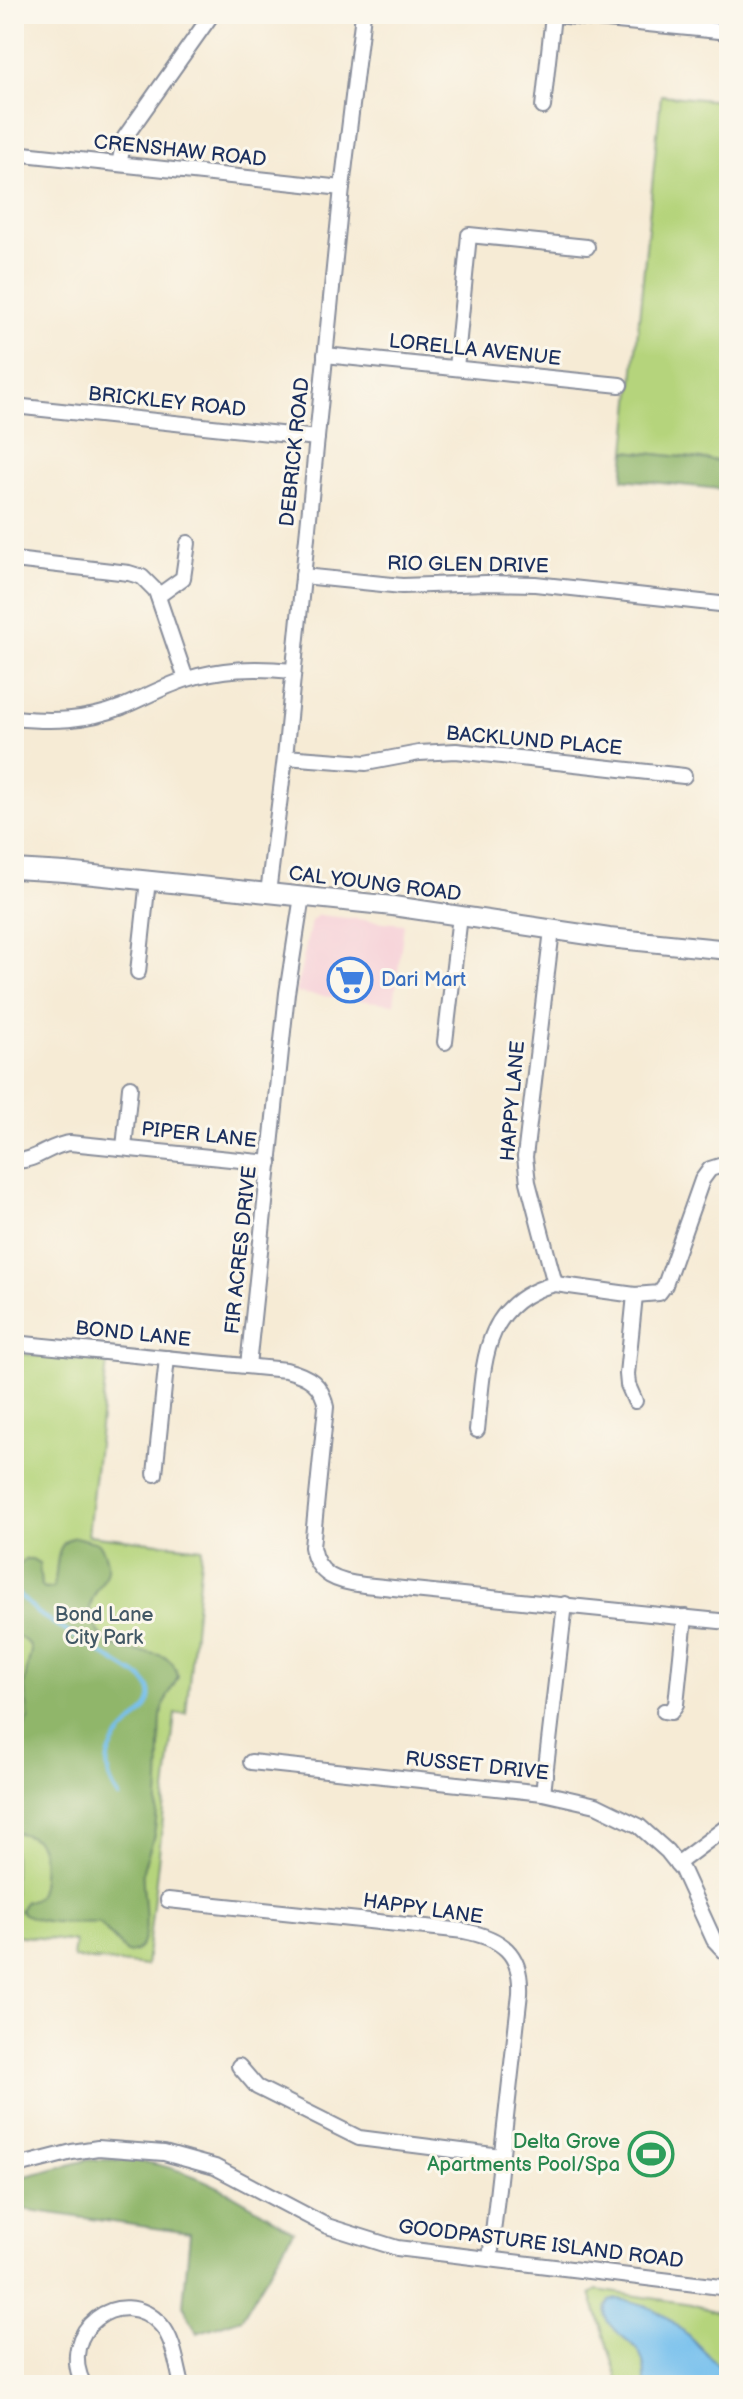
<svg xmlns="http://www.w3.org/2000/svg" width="743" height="2399" font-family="'Balsamiq Sans',sans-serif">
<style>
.built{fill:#f6cfd7}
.green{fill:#b5d47b;stroke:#68826c;stroke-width:2}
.forest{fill:#90b66b;stroke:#567264;stroke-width:2}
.water{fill:#74bfed;stroke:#4877a6;stroke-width:2}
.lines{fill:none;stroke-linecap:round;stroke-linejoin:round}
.stream{stroke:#74bfed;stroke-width:4}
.minor-casing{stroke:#888d9a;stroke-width:18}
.major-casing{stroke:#888d9a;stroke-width:22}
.minor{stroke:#fff;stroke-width:14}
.major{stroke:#fff;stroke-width:18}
.labels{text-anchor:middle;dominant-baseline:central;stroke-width:6;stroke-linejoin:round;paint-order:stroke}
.street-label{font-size:20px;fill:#1b2f5e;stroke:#fbf7ec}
.shop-label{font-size:20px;fill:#366cbe;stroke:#fbf7ec;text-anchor:start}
.park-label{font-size:20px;fill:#425865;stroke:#fbf7ec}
.leisure-label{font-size:20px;fill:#27864d;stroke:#fbf7ec;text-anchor:end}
</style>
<rect width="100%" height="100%" fill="#fbf7ec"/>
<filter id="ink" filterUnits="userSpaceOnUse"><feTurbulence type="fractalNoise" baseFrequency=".0125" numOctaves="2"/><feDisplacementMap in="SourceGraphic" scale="16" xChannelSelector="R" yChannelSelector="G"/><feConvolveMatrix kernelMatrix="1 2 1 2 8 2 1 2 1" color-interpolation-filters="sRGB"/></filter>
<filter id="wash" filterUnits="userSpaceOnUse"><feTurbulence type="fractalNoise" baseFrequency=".006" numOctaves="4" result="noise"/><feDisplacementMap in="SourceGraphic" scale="32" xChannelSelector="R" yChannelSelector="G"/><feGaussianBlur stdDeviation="1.8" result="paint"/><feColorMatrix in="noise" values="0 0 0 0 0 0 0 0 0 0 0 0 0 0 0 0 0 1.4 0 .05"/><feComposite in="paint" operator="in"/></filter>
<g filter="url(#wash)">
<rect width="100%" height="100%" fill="#f6ebd5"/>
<!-- built -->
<polygon class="built" points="318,915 404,924 394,1004 296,993 311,921"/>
<!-- green -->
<g class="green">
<polygon points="661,95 729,102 729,462 626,451"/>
<polygon points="14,1353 107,1363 88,1535 202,1548 186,1714 175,1714 146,1966 73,1958 75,1942 14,1935 14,1688 18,1649 14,1646"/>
<polygon points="597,2290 691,2304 729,2316 729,2385 620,2385 591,2294"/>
</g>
<!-- forest -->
<g class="forest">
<polygon points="626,451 729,462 729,490 623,479"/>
<path d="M75,1537L99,1543C129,1589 64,1589 103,1637C124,1663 172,1639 178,1677C172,1690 162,1703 161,1717C159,1754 161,1792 155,1829C153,1844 146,1857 143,1871C140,1891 159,1953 127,1953L99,1923C74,1921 40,1927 20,1911L25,1901C30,1900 33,1900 37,1896C43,1888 45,1851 38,1843C33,1836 22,1834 14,1832V1748L29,1719L24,1685L31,1650L29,1644L14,1633V1571L25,1559H32L39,1563L41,1586L44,1589L53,1588C60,1570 51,1543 75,1537Z"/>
<path d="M88,2160C104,2160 122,2158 138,2161C197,2169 244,2200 293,2231L242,2318L197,2333L183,2305L190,2233L14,2208V2179Z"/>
</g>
<!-- water -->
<path class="water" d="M618,2299C666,2304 687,2336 720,2367L724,2376L721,2385H645C645,2374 645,2362 639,2352C628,2336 592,2323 610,2301Z"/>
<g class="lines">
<!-- stream -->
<path class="stream" d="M14,1590L37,1613L143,1679C179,1719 73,1730 119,1797"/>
</g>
</g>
<g filter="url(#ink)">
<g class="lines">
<!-- minor casing -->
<g class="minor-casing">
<g id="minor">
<polyline points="546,14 729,32"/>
<polyline points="543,107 553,15"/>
<polyline points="14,153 342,188"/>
<polyline points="119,164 125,137 212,14"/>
<polyline points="325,355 620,385"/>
<polyline points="456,368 469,235 587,247"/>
<polyline points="14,406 317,438"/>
<polyline points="14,560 129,573 142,577 156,591 186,679"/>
<polyline points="303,576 402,586 486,583 535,584 729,605"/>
<polyline points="158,596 183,578 188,543"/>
<path d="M14,718C52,722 86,721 122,707C143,698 163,687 184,680C221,668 255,667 293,671"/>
<polyline points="285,757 366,763 419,753 456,751 684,776"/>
<polyline points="268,893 285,757 342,188 363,14"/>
<polyline points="138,972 148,880"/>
<polyline points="445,1042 460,916"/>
<polyline points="124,1148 130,1087"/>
<path d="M14,1161C35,1162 49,1145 70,1143L270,1163"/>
<polyline points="555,1284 635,1295 659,1293 665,1285 702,1180 710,1169 729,1163"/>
<path d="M14,1343L286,1370C309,1376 322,1384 326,1407L312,1547C317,1576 338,1582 364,1585L729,1622"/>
<polyline points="248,1366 287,993 302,896"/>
<polyline points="635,1401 628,1385 627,1374 635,1295"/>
<path d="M477,1430C484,1367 480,1303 555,1284L528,1182L525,1157L552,930"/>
<polyline points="155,1474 167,1358"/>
<polyline points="664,1711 671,1712 676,1704 685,1617"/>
<polyline points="251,1762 543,1793 596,1805 639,1826 667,1851 682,1870 714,1940 729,1956"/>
<polyline points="543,1793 565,1604"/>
<polyline points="677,1864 729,1825"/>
<path d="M168,1900L464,1931C501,1938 522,1953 520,1993L490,2259"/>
<polyline points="239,2066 257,2087 359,2138 501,2156"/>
<polyline points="14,2167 72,2152 98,2148 164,2153 215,2167 327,2226 397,2248 729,2288"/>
<path d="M84,2385C55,2332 121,2281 161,2325C174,2339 177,2367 182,2385"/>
</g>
</g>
<!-- major casing -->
<g class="major-casing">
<polyline id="major" points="14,869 65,872 393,906 609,938 729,950"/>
</g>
<!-- minor -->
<use href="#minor" class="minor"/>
<!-- major -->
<use href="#major" class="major"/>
</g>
</g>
<!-- icons -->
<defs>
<g id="supermarket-ring" transform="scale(2.3)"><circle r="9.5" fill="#fbf7ec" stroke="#3f7fe0" stroke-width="1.5"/><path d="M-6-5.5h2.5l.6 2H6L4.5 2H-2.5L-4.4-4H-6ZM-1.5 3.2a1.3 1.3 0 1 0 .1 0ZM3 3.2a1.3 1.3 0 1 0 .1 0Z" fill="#3f7fe0"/></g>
<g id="stadium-ring" transform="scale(2.3)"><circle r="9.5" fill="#fbf7ec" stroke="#2e9e5b" stroke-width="1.5"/><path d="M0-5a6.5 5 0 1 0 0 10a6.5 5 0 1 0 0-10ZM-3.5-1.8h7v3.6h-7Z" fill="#2e9e5b"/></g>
</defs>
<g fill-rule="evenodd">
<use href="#supermarket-ring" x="350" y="980"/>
<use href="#stadium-ring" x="651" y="2154"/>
</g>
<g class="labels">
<!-- street labels -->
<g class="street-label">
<text transform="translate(180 151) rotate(6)">CRENSHAW ROAD</text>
<text transform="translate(475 350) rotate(6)">LORELLA AVENUE</text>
<text transform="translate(167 402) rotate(6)">BRICKLEY ROAD</text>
<text transform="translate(295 452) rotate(-84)">DEBRICK ROAD</text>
<text transform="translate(468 565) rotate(1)">RIO GLEN DRIVE</text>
<text transform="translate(534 741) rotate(5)">BACKLUND PLACE</text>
<text transform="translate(375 884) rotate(7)">CAL YOUNG ROAD</text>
<text transform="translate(513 1101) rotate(-85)">HAPPY LANE</text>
<text transform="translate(199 1135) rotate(6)">PIPER LANE</text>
<text transform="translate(241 1250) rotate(-84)">FIR ACRES DRIVE</text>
<text transform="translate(133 1334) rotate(6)">BOND LANE</text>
<text transform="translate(477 1766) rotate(6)">RUSSET DRIVE</text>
<text transform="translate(423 1909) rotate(8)">HAPPY LANE</text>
<text transform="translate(541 2244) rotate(7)">GOODPASTURE ISLAND ROAD</text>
</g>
<!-- shop labels -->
<g class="shop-label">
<text x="381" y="980">Dari Mart</text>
</g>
<!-- park labels -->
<g class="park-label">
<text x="104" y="1615">Bond Lane<tspan x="104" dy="23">City Park</tspan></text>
</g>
<!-- leisure labels -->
<g class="leisure-label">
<text x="620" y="2142">Delta Grove<tspan x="620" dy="23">Apartments Pool/Spa</tspan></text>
</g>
</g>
<!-- margin -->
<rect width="743" height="2399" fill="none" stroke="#fbf7ec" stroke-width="48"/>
</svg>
